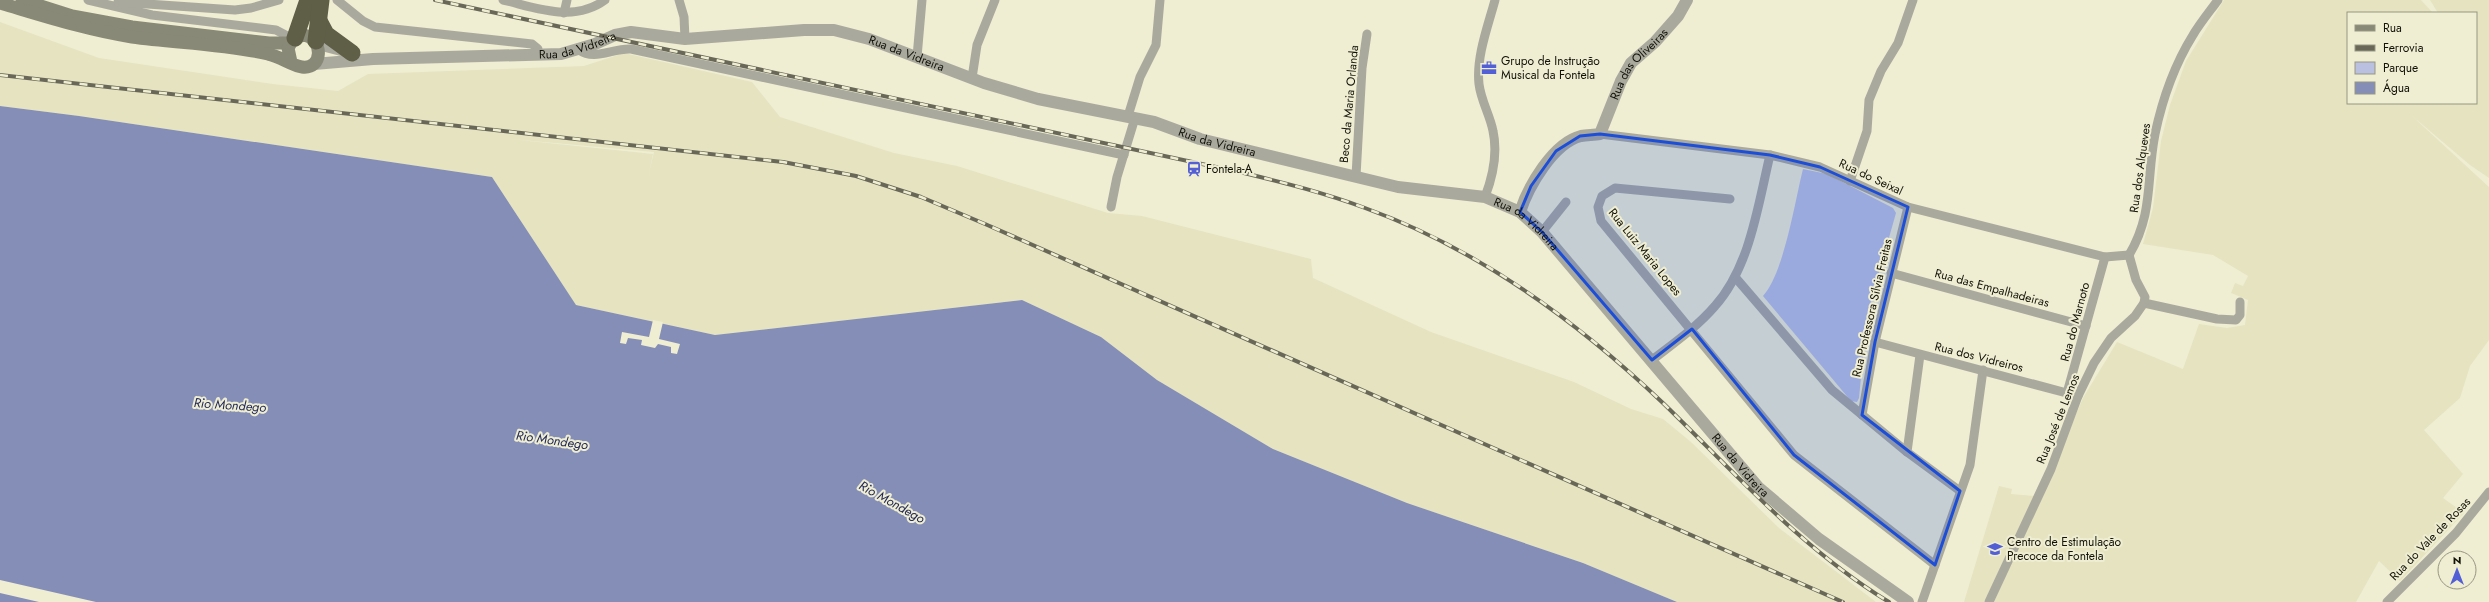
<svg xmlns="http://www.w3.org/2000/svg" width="2489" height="602" font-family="Jost,sans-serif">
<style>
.built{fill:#e5e3c0;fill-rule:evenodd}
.green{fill:#bac1e0}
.water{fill:#858eb6}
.pier{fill:#efeed2}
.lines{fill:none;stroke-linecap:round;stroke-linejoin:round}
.minor{stroke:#aaa99e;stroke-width:9}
.tertiary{stroke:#aaa99e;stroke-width:12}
.secondary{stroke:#898978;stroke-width:13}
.motorway{stroke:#5f5e46;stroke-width:17}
.rail-casing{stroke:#696858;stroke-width:4}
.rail{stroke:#efeed2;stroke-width:2.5;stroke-dasharray:8;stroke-linecap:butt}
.marked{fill:#1d4ed8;fill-opacity:0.2;stroke:#1d4ed8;stroke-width:3;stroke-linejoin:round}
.labels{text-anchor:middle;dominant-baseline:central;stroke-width:4;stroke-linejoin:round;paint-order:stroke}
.street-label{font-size:12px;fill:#131209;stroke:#efeed2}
.poi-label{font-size:12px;fill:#131209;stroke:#efeed2;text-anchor:start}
.water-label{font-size:13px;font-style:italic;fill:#21275a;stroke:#efeed2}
</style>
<rect width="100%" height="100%" fill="#efeed2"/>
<!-- built -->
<g class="built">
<polygon points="2224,0 2421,0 2433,13 2348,13 2348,103 2405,104 2476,103 2476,13 2438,13 2430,0 2489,0 2489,178 2470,165 2411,115 2489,187 2489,340 2470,366 2460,398 2424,430 2463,474 2443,498 2464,513 2400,581 2379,561 2356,602 1994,602 2083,398 2117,342 2183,369 2199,324 2227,328 2245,325 2248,300 2231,293 2235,283 2243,286 2248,276 2213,255 2143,244 2153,208 2161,141 2170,105 2186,61"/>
<path d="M0,22L99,58L273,84L338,91L368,74L584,66L624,53L752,82L780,117L894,153L957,166L1108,213L1142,216L1311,259L1313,278L1431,332L1574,382L1631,409L1663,419L1691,442L1779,528L1876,602H1677L1583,563L1407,503L1273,449L1157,380L1101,337L1022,300L715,335L576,305L492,177L79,116L0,106ZM510,139L654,152L649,173L653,154Z"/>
<polygon points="1999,486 2012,489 2011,494 2035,496 1984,602 1964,602"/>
</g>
<!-- green -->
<path class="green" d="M1803,169L1827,174L1893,208L1896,213L1867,315L1859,398L1857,402L1851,401L1763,296C1784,273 1795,201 1803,169Z"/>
<!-- water -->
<g class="water">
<polygon points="0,106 79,116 492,177 576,305 715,335 1022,300 1101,337 1157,380 1273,449 1407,503 1583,563 1677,602 96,602 0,580"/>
<polygon points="0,593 39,602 0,602"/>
</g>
<!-- pier -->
<polygon class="pier" points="653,320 663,322 659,339 680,344 677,354 671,353 671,347 658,344 655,348 641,345 642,340 628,338 626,344 620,343 622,332 649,337"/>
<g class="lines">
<!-- minor -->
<g class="minor">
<polyline points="88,0 152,15 276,30 293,39"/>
<polyline points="337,0 363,21 375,27 532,44 538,49 538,55"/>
<path d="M503,0C537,8 574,23 605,0"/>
<polyline points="679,0 684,17 685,39"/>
<polyline points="118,2 235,10 251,8 279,0"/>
<polyline points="564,13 567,0"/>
<path d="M579,50C595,61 612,48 631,49L1124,155"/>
<polyline points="917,57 922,0"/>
<polyline points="972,78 977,45 995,0"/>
<polyline points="1128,116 1140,77 1156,45 1160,0"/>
<polyline points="1600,134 1770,155 1820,167 1908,207 2105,257 2129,255"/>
<polyline points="1356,176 1362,68 1367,34"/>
<polyline points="1850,181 1867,131 1869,100 1881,71 1898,43 1913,0"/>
<path d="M1485,197C1493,176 1498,154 1493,131C1490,115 1481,101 1479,84C1476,57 1488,26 1495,0"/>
<polyline points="1730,199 1615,188 1602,196 1598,207 1601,221 1794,455 1935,565"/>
<polyline points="1111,207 1117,177 1135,118"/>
<polyline points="1542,232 1566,202"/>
<path d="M2129,255C2154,213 2146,179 2155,134C2162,101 2175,64 2193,35C2200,23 2210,11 2218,0"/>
<polyline points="1891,273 2086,326"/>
<polyline points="1735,277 1832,390 1907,452 1960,491"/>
<polyline points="2144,303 2217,319 2236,320 2240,315 2240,302"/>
<polyline points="1875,342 2078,396"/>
<path d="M1652,360C1674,343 1697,327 1715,306C1750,267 1758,205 1770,155"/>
<polyline points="2067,393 2105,257"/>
<polyline points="1862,415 1875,342 1908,207"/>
<polyline points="1907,452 1920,355"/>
<polyline points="1922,602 1970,465 1983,370"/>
<polyline points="1989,602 2051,469 2078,396 2094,363 2111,338 2135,316 2144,303 2145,297 2136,280 2129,255"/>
<polyline points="2387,602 2456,533 2489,492"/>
</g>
<!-- tertiary -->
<g class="tertiary">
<polyline points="318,44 345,51"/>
<path id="s1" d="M314,64L373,59L561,54L595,44L615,35L631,32L685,39L804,30H834L869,39L984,83L1038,99L1154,122L1200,139L1398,187L1485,197L1520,212L1542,232L1758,487L1819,539L1908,602"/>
<path id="s2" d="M1520,212C1528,187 1553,143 1581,136C1587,135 1594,135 1600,134L1621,81L1631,63L1655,42L1678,16L1687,0"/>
</g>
<!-- secondary -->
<g class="secondary">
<polyline points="22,0 72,16 132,27 269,43 289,43"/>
<path d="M0,3C44,16 87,30 132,37C176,43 226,44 268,54C279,56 293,66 302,67C323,70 324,39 304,35L293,39L288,48L291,62"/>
</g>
<!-- motorway -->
<g class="motorway">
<polyline points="318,19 326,34 352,53"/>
<polyline points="295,38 308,0"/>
<polyline points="316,41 321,0"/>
</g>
<!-- rail casing -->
<g class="rail-casing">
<g id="rail">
<path d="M435,0L1244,173C1285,183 1325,193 1365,208C1479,249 1577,321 1664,404C1736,474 1802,549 1889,602"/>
<polyline points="0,75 783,162 856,176 921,197 985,224 1843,602"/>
</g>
</g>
<!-- rail -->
<use href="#rail" class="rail"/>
</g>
<!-- marked area -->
<path class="marked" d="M1600,134L1770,155L1820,167L1908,207L1875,342L1862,415L1960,491L1935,565L1794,455L1692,329L1652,360L1542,232L1520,212L1531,186L1556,151L1580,136Z"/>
<!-- icons -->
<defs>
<g id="office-bare" transform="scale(1.2)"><path d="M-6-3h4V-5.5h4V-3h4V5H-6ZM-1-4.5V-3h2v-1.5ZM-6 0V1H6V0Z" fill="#535fd5" stroke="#efeed2" stroke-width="2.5" paint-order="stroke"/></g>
<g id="station-bare" transform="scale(1.2)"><path d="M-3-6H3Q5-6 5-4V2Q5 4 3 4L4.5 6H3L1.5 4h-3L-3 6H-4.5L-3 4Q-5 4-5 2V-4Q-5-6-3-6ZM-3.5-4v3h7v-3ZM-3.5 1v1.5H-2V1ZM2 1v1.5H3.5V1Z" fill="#535fd5" stroke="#efeed2" stroke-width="2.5" paint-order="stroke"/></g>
<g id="school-bare" transform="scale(1.2)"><path d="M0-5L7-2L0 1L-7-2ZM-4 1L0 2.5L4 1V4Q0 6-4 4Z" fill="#535fd5" stroke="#efeed2" stroke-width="2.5" paint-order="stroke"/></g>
</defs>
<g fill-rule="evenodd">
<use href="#office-bare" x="1489" y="68"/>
<use href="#station-bare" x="1194" y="169"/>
<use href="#school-bare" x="1995" y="549"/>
</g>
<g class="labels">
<!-- street labels -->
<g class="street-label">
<text stroke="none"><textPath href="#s1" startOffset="265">Rua da Vidreira</textPath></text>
<text stroke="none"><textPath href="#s1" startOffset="601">Rua da Vidreira</textPath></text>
<text stroke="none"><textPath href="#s2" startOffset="201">Rua das Oliveiras</textPath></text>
<text transform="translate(1349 104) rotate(-85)">Beco da Maria Orlanda</text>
<text stroke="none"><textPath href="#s1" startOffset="925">Rua da Vidreira</textPath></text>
<text transform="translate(2140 168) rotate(-82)">Rua dos Alqueves</text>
<text transform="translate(1871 177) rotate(25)">Rua do Seixal</text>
<text stroke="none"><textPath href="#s1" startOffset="1249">Rua da Vidreira</textPath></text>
<text transform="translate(1645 252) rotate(51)">Rua Luiz Maria Lopes</text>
<text transform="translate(1992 288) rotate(15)">Rua das Empalhadeiras</text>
<text transform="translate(1872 308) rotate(-77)">Rua Professora Sílvia Freitas</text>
<text transform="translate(2075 322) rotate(-75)">Rua do Marnoto</text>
<text transform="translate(1979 357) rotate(14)">Rua dos Vidreiros</text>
<text transform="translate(2058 419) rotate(-68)">Rua José de Lemos</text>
<text stroke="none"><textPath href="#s1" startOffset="1573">Rua da Vidreira</textPath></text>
<text transform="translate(2430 539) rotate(-46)">Rua do Vale de Rosas</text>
</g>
<!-- poi labels -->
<g class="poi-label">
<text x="1501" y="61">Grupo de Instrução<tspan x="1501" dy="14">Musical da Fontela</tspan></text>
<text x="1206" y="169">Fontela-A</text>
<text x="2007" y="542">Centro de Estimulação<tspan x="2007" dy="14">Precoce da Fontela</tspan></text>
</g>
<!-- water labels -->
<g class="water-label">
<text transform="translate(230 405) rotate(4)">Rio Mondego</text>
<text transform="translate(552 440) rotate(8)">Rio Mondego</text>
<text transform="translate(892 502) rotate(29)">Rio Mondego</text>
</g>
</g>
<!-- legend -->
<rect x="2347" y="12" width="130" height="92" fill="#efeed2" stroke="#979682"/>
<rect x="2355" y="25" width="20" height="6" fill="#898978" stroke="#979682"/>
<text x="2383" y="32" font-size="12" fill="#131209">Rua</text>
<rect x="2355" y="45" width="20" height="6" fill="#696858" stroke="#979682"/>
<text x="2383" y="52" font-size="12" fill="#131209">Ferrovia</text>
<rect x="2355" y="62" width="20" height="12" fill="#bac1e0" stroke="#979682"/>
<text x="2383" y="72" font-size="12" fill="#131209">Parque</text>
<rect x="2355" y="82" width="20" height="12" fill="#858eb6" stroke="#979682"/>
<text x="2383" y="92" font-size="12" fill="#131209">Água</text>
<!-- north arrow -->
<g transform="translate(2457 570)"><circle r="19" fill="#efeed2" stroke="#979682"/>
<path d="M0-3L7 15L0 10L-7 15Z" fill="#535fd5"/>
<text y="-6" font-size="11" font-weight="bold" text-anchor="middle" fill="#131209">N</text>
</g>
</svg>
